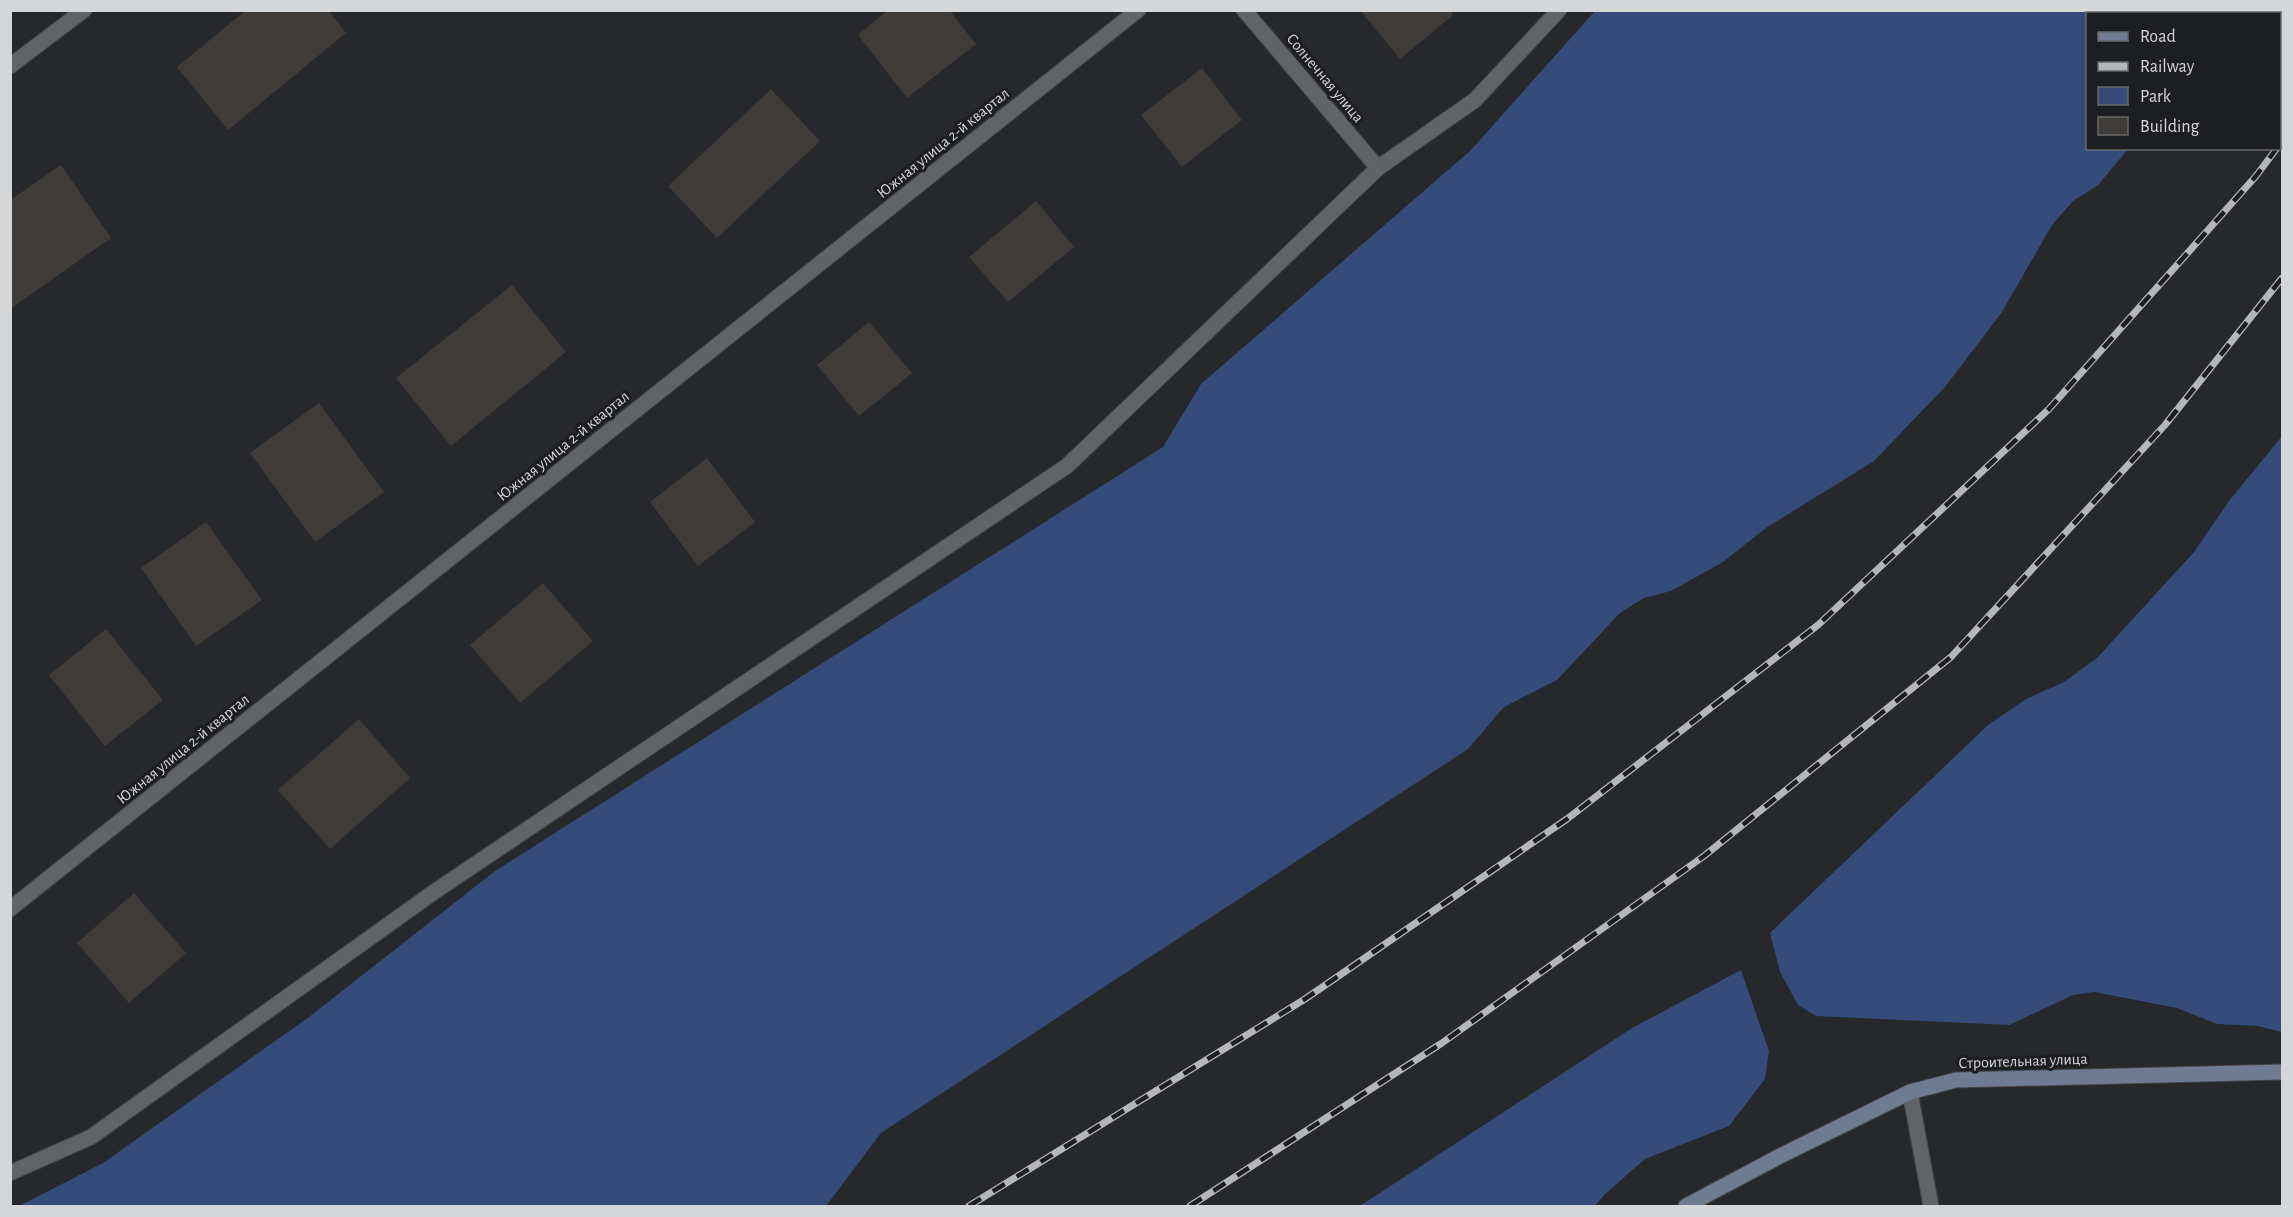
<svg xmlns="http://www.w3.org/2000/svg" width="2293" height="1217" font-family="'Alegreya Sans',sans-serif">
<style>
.green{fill:#354b79}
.building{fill:#3e3b39}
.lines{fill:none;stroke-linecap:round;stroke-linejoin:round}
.lane-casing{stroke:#424446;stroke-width:17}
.street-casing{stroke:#424446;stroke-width:17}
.secondary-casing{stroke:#424446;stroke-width:17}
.lane{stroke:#616366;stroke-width:15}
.street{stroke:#616366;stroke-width:15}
.secondary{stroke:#6f7b91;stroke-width:15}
.rail-casing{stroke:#b5b6b8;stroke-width:7}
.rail{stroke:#1d1e21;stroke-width:4.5;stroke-dasharray:14;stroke-linecap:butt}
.labels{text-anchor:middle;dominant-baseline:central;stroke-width:6;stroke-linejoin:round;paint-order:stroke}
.street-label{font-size:16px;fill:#d5d6d8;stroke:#1d1e21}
</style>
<rect width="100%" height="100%" fill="#26282b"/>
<!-- green -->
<g class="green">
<polygon points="1595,11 2239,11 2237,14 2088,14 2088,148 2128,149 2098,185 2073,201 2052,225 2002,312 1945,387 1874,461 1766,528 1723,562 1671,591 1644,598 1620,613 1557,680 1504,707 1468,749 881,1133 826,1206 19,1206 103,1163 309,1017 495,871 1163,447 1201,384 1470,151"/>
<polygon points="2282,436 2282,1032 2258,1026 2217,1024 2177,1008 2094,992 2073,995 2009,1025 1816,1016 1798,1005 1780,972 1770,933 1988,725 2026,699 2064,682 2097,658 2194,552 2229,501"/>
<polygon points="1741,970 1769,1051 1765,1079 1729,1126 1645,1159 1605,1194 1595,1206 1360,1206 1632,1028"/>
</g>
<!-- building -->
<g class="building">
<polygon points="246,10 328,10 346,33 228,130 177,67"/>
<polygon points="888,10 949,10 976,44 907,98 858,35"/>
<polygon points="1360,10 1450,10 1453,15 1400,59"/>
<polygon points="1202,68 1242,120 1182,167 1141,115"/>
<polygon points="771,89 820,141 717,238 668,186"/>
<polygon points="61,165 111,238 10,309 10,200"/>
<polygon points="1036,201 1074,247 1008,302 969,257"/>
<polygon points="512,285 566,352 451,446 396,378"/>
<polygon points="869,322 912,373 859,416 817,365"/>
<polygon points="319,403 384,492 315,542 250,453"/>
<polygon points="707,458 755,522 698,566 650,502"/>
<polygon points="206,522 262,600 196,646 141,568"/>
<polygon points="543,583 593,641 520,703 470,645"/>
<polygon points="106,629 163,700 105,746 49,675"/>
<polygon points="359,719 410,778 330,849 278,790"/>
<polygon points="134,893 186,953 129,1003 77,943"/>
</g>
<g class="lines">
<!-- lane casing -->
<g class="lane-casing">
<polyline id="lane" points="10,1173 91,1137 434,892 1067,466 1378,168 1475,100 1559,10"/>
</g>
<!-- street casing -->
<g class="street-casing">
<g id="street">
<polyline points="1244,10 1378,168"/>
<polyline points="10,66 84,10"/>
<polyline points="10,909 1138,10"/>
<polyline points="1910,1092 1931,1206"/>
</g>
</g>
<!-- secondary casing -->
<g class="secondary-casing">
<polyline id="secondary" points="1686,1206 1780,1156 1910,1092 1956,1080 2282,1072"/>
</g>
<!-- lane -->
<use href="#lane" class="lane"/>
<!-- street -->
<use href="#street" class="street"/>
<!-- secondary -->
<use href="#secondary" class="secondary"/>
<!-- rail casing -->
<g class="rail-casing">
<g id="rail">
<polyline points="969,1206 1305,999 1567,819 1818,625 2049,409 2256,176 2277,148"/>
<polyline points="1190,1206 1442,1043 1704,856 1951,657 2165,425 2282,278"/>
</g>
</g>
<!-- rail -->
<use href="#rail" class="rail"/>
</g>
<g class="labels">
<!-- street labels -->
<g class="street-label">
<text transform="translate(1325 78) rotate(50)">Солнечная улица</text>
<text transform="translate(943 143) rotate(-39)">Южная улица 2-й квартал</text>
<text transform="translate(563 446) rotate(-39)">Южная улица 2-й квартал</text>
<text transform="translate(183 749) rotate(-39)">Южная улица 2-й квартал</text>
<text transform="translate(2023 1061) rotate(-2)">Строительная улица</text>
</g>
</g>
<!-- border -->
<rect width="2293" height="1217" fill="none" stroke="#d5d6d8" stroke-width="24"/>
<!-- legend -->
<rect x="2086" y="12" width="195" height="138" fill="#1d1e21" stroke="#67686a" stroke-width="1.5"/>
<rect x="2098" y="32" width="30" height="9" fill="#6f7b91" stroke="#67686a" stroke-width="1.5"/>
<text x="2140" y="42" font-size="18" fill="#d5d6d8">Road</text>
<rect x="2098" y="62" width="30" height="9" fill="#b5b6b8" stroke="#67686a" stroke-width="1.5"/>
<text x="2140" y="72" font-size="18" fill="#d5d6d8">Railway</text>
<rect x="2098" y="87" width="30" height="18" fill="#354b79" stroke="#67686a" stroke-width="1.5"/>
<text x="2140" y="102" font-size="18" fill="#d5d6d8">Park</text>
<rect x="2098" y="117" width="30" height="18" fill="#3e3b39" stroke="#67686a" stroke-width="1.5"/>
<text x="2140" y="132" font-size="18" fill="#d5d6d8">Building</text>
</svg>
